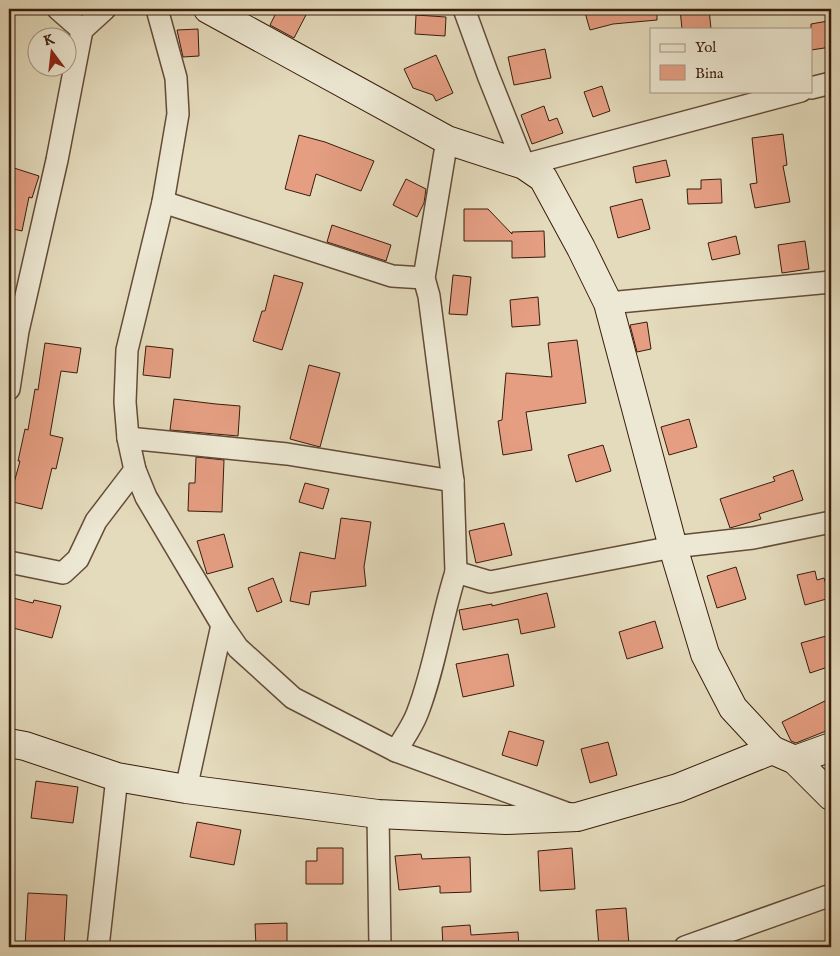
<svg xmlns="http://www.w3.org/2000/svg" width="840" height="956" font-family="'IM FELL English',serif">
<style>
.building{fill:#e59e82;stroke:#391c0c}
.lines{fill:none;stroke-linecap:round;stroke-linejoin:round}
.street-casing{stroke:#644c38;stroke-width:24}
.secondary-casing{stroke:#391c0c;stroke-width:30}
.street{stroke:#ede8d3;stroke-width:21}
.secondary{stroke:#ede8d3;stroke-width:28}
</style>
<rect width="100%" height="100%" fill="#e4dbbc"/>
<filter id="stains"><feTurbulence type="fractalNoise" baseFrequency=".004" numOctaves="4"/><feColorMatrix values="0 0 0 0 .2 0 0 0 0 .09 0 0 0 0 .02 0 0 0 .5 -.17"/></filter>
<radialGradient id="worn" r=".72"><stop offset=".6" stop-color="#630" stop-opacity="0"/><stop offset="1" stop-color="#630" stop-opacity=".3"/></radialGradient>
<!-- building -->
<g class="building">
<polygon points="278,9 297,9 307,13 294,38 270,25"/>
<polygon points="584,9 657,9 657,20 613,24 590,30"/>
<polygon points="680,9 709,9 711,29 682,29"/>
<polygon points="416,15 446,17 445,36 415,34"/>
<polygon points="828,21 831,47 811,50 811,24"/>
<polygon points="198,29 199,56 183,57 177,30"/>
<polygon points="545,49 551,78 514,85 508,57"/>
<polygon points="436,55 453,93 436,101 433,95 413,88 404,69"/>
<polygon points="602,86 610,111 593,117 584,92"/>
<polygon points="544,106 549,121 557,118 563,133 532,144 521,115"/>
<polygon points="783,134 787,165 783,166 790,202 755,208 750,184 757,183 752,138"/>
<polygon points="299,135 325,142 374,161 361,191 316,174 310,196 285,189"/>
<polygon points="666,160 670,176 636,183 633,167"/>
<polygon points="14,168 39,176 32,198 29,197 22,231 9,228 9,187"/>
<polygon points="406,179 426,189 424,203 417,217 393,205"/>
<polygon points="721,179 722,203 688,204 687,189 701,189 701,180"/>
<polygon points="642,199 650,229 618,238 610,207"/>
<polygon points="464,209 488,209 512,234 512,232 544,231 545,257 512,258 512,241 464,241"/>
<polygon points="332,225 391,245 386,261 327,242"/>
<polygon points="736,236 740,254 712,260 708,243"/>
<polygon points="805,241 809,269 782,273 778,245"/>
<polygon points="274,275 303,283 282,350 253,341 262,311 265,311"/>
<polygon points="453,275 471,277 467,315 449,314"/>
<polygon points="538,297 540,325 512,327 510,300"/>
<polygon points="647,322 651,349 637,352 630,325"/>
<polygon points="577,340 586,403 526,412 532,450 503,455 498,421 502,420 506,373 552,377 548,343"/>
<polygon points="45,343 81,348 77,373 61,371 50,435 63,438 56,469 52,468 42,509 9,501 20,461 18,461 25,429 28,430 35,389 38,390"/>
<polygon points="146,346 173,349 170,378 143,375"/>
<polygon points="309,365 340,373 320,447 290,439"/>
<polygon points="174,399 216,404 240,406 238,436 170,430"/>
<polygon points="689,419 697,447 669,455 661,427"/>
<polygon points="603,445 611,471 576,482 568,455"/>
<polygon points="196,457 224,460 222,512 188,511 189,483 195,483"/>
<polygon points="793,470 803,500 759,514 761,519 730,528 720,499 775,481 773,477"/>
<polygon points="305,483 329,489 323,509 299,502"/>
<polygon points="341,518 371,522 364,567 366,586 311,592 309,605 290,601 300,552 335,559"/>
<polygon points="504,523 512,555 476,563 469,531"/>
<polygon points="224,534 233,567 207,574 197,541"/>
<polygon points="736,567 746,599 717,608 707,576"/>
<polygon points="815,571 817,580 824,578 830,598 805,605 797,575"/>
<polygon points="273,578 282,602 257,612 248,588"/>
<polygon points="547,593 555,627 521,634 518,619 463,630 459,610 492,604 492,606"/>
<polygon points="9,597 33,603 34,600 61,606 52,638 9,627"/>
<polygon points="655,621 663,648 627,659 619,632"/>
<polygon points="826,636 831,654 831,666 810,673 801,643"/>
<polygon points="508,654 514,686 463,697 456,664"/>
<polygon points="831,698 831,729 796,743 791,741 782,722"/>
<polygon points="509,731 544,741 537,766 502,755"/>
<polygon points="608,742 617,775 590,783 581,749"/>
<polygon points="36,781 78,787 73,823 31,818"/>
<polygon points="197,822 241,830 234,865 190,857"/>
<polygon points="317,848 343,848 343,884 306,884 306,861 317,861"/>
<polygon points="572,848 575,889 540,891 538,851"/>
<polygon points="421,854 422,859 470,857 471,892 440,893 440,886 399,890 395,856"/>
<polygon points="28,893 67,895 64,947 25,947"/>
<polygon points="626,908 629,945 599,947 596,910"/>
<polygon points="287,923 287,947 256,947 255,924"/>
<polygon points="470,925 471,935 518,932 519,947 443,947 442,927"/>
</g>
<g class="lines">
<!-- street casing -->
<g class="street-casing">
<g id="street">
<polyline points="58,9 82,30"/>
<path d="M157,9L176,78L178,114L163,202L127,350L125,402L128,438L135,470L146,497L222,625L238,648L293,698L396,751C403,739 412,727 417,714C435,668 441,619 456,572L490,582L673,547L753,538L831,522"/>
<polyline points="464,9 488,75 524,165 801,91"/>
<polyline points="811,88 831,83"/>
<polyline points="447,140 424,278 429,296 453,481 456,572"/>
<polyline points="163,202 392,276 424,278"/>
<polyline points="608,303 831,282"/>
<polyline points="9,389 18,331 57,160 82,30 105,9"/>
<polyline points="128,438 287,454 453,481"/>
<polyline points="9,562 63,573 78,559 96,521 135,470"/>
<polyline points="396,751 569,814"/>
<polyline points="186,789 222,625"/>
<polyline points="378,814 380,947"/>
<polyline points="98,947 117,777"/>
<polyline points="685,947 831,895"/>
</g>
</g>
<!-- secondary casing -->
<g class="secondary-casing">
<g id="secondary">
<polyline points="208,9 447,140 524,165 543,178 581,248 608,303 673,547 705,654 733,708 772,750 795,760 831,796"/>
<polyline points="9,743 25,746 117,777 186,789 378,814 506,820 577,817 678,788 772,750"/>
<polyline points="795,760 831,747"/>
</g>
</g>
<!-- street -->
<use href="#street" class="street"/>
<!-- secondary -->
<use href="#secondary" class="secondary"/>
</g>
<!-- margin -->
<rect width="840" height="956" fill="none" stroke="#e4dbbc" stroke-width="30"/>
<rect x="10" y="10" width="820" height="936" fill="none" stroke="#391c0c" stroke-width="2.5"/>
<rect x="15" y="15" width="810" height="926" fill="none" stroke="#391c0c"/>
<!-- legend -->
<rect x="650" y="28" width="162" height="65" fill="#ede8d3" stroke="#a59683"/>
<rect x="660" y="44" width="25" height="8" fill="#ede8d3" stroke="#a59683"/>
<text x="695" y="52" font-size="15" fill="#391c0c">Yol</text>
<rect x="660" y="65" width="25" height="15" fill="#e59e82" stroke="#a59683"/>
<text x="695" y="78" font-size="15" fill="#391c0c">Bina</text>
<!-- north arrow -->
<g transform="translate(52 52) rotate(345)"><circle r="24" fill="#ede8d3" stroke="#a59683"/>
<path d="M0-4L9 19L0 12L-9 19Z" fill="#8f2418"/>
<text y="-8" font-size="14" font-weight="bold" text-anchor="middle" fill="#391c0c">K</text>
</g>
<rect width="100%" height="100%" filter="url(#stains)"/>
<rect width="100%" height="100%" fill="url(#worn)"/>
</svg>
